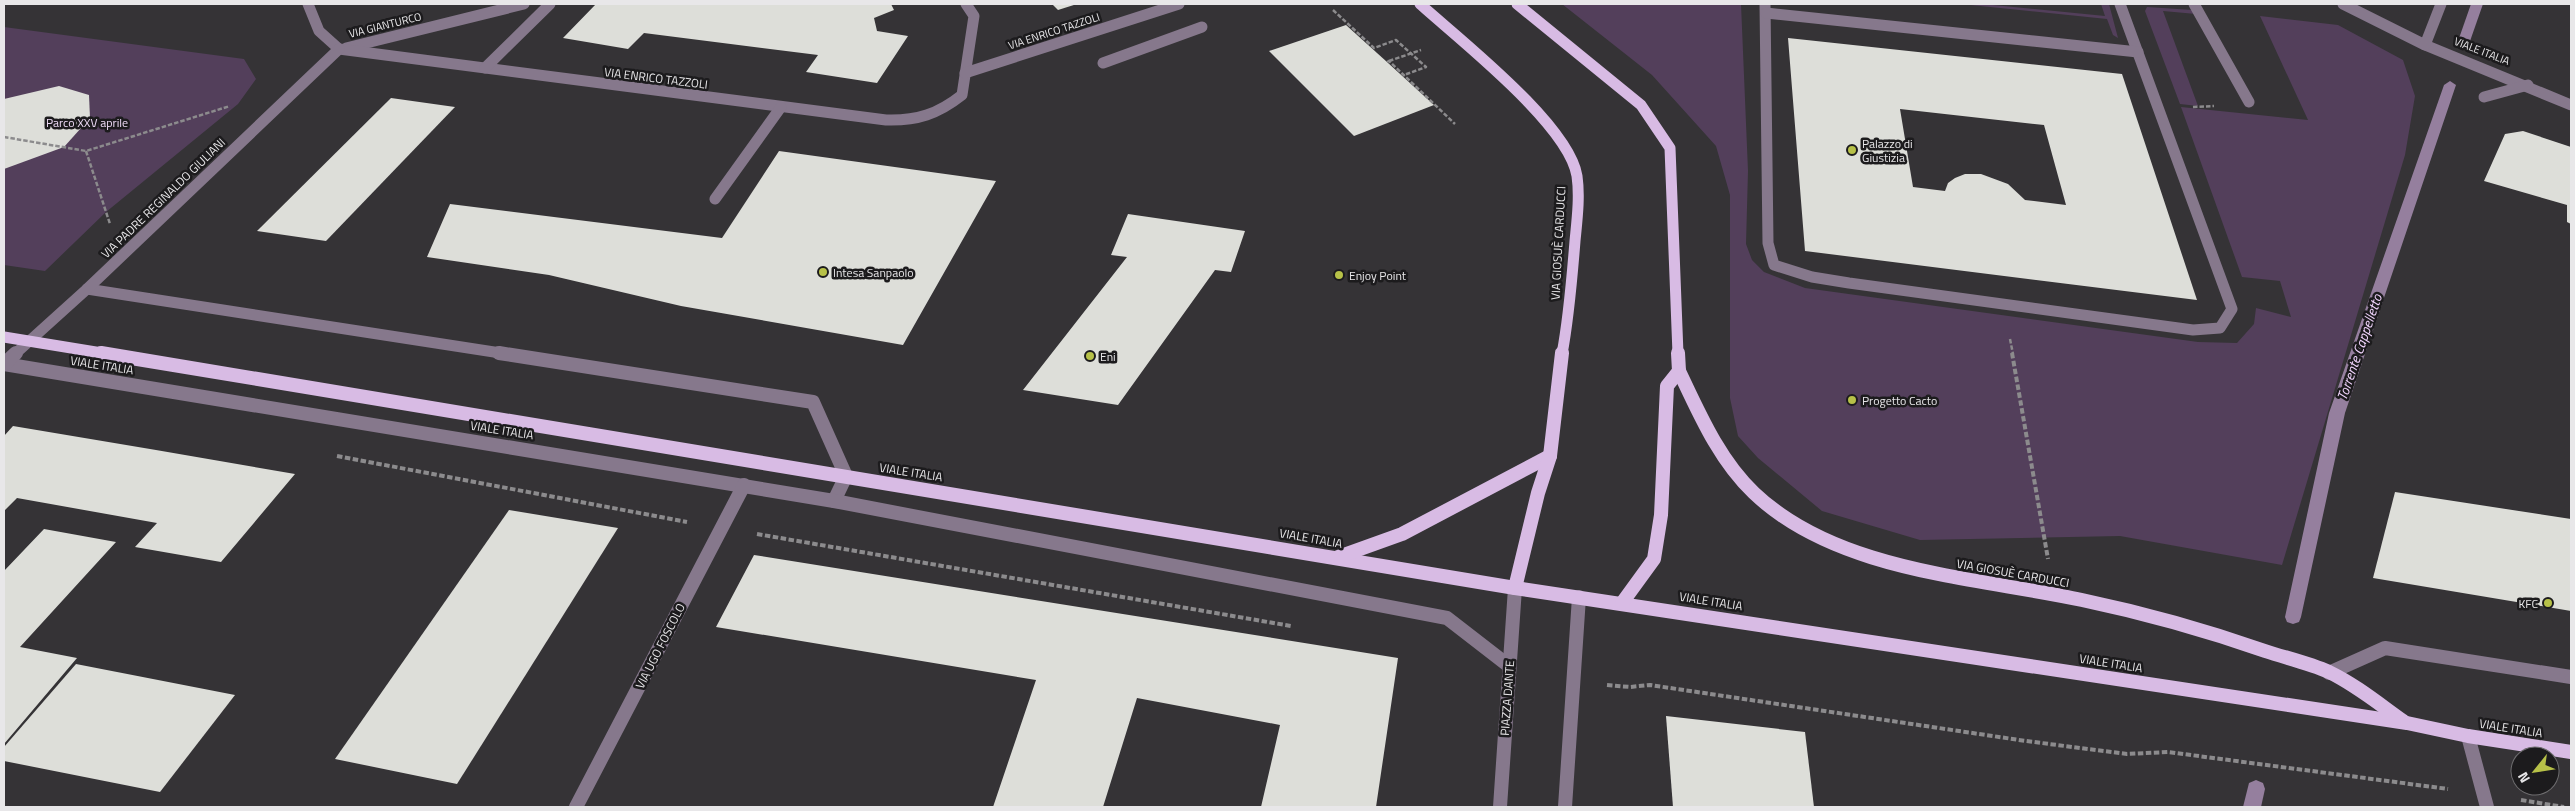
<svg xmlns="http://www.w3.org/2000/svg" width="2575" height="811" font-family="'Titillium Web',sans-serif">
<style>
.green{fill:#533f5b}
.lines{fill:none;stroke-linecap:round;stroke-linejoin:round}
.stream{fill:#957f9e;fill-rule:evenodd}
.building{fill:#ddded9;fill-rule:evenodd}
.path-far1{stroke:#8c8b8d;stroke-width:2.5;stroke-dasharray:4.5 2;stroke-linecap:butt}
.path{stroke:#8c8b8d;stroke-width:4;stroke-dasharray:5.5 2.5;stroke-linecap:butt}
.minor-far1{stroke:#86788c;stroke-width:11}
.minor{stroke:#86788c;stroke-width:14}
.major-far1{stroke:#d8bbe4;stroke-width:11}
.major{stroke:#d8bbe4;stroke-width:14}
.poi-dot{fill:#b7c148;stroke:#1c1b1d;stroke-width:2}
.labels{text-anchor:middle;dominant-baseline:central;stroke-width:5;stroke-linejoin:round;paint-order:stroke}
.far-street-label{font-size:11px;fill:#e8e7e9;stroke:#1c1b1d}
.street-label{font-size:12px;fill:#e8e7e9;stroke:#1c1b1d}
.park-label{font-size:12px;fill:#efdcf7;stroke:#1c1b1d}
.poi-label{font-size:12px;fill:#e8e7e9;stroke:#1c1b1d;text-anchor:start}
.water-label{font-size:14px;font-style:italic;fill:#f3d6ff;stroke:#1c1b1d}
</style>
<rect width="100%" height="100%" fill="#353336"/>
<!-- green -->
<g class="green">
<polygon points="1562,4 1741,4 1748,171 1746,244 1752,260 1764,272 1805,288 2198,342 2237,343 2254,324 2256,308 2291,317 2280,281 2242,277 2181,107 2308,120 2260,16 2338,25 2403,60 2415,96 2405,155 2282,565 2120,536 1920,540 1822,511 1758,458 1738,436 1730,398 1730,195 1716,146 1652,75"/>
<polygon points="1961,4 1983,4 2105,16 2101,4 2109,4 2118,38 2113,35 2107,19"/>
<polygon points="2147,7 2193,10 2196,14 2163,11 2198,106 2180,104 2145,11"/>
<polygon points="4,27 244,59 256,79 238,104 106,212 45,271 4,265"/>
</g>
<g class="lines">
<!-- stream -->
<g class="stream">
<polygon points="2471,4 2483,4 2469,44 2463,47 2457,44"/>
<polygon points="2450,81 2456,85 2345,413 2301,617 2299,622 2293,624 2287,622 2285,617 2329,413 2444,85"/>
<polygon points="2256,780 2263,783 2265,789 2261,807 2243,807 2249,783"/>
</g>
</g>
<!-- building -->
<g class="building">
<polygon points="596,4 891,4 894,10 874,18 877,31 908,36 877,83 806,72 818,55 644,33 628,49 563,38"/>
<polygon points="1052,4 1077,4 1058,10"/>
<polygon points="1346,25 1387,62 1434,105 1354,136 1269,51"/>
<path d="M1788,38L2122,74L2197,300L1805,251ZM1900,109L2044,125L2066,205L2025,200L2008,184L1981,174H1965L1955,178L1948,183L1945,191L1913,187Z"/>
<polygon points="59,86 89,95 90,118 64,147 4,169 4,99"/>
<polygon points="391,98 455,107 326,241 257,231"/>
<polygon points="2523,131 2571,147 2571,224 2567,222 2567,205 2484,181 2505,134"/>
<polygon points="779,151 996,181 903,345 681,306 549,275 427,257 450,204 722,238"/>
<polygon points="1128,214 1245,231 1231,272 1215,270 1118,405 1023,390 1127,257 1111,255"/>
<polygon points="13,426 156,450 295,474 221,562 135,547 157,523 17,498 4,511 4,436"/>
<polygon points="2395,492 2571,519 2571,611 2373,578"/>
<polygon points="509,510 618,528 457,784 335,759"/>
<polygon points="44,529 116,542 20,647 77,658 4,744 4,571"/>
<polygon points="754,555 1398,658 1376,807 1261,807 1280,725 1137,698 1103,807 993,807 1036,680 716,627"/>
<polygon points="76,664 235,695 160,792 4,761 4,747"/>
<polygon points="1666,716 1805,732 1814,807 1673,807"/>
</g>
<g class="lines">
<!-- path-far1 -->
<g class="path-far1">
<polyline points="1333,10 1374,48 1396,40 1426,67 1404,75"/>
<polyline points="1389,61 1421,50"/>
<polyline points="1387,62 1389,61 1455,124"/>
<polyline points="2193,107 2214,106"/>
<polyline points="4,137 86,151 230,106"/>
<polyline points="86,151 110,224"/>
<polyline points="2010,339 2013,354"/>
</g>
<!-- path -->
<g class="path">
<polyline points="2012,353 2048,559"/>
<polyline points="337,456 687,522"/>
<polyline points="757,534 1291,626"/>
<polyline points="1607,685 1630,687 1650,685 2026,741 2127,754 2168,752 2448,789"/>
<polyline points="2521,800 2564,807"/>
</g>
<!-- minor-far1 -->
<g class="minor-far1">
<polyline points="308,4 319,31 339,49"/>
<polyline points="1765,4 1768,243 1774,265 1812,277 1849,283 2193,330 2220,328 2232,309 2120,4"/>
<polyline points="2194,4 2249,102"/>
<polyline points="2343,4 2425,45 2571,105"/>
<polyline points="1766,13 2138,52"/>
<polyline points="2425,45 2441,4"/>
<polyline points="346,48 524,4"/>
<path d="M339,49L886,120C917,121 938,114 962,95L974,16L966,4"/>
<polyline points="1103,63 1202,27"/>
<polyline points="485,68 550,4"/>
<polyline points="965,73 1179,4"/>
<polyline points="2484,97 2528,85"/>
<polyline points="715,199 781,107"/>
<polyline points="87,289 507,354"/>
<polyline points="15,354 87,289 339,49"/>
</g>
<!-- minor -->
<g class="minor">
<polyline points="499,353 813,402 846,476 834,501"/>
<polyline points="4,364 834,501 1447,618 1509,666"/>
<polyline points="4,364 16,353"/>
<polyline points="2329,673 2385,648 2571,677"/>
<polyline points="2468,736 2487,807"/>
<polyline points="576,807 744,485"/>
<polyline points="1500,807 1515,588"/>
<polyline points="1565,807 1579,597"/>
</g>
<!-- major-far1 -->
<g class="major-far1">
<path d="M1420,4C1460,40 1569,125 1577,176C1580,197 1577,220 1575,241C1572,279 1569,317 1562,354"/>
<polyline points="1517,4 1641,105 1670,148 1678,354"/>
<polyline points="4,337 108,354"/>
</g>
<!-- major -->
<g class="major">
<polyline points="101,353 1515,588 2407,723 2468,736 2571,752"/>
<path d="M1679,371C1699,413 1719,460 1754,493C1837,572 1975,577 2082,600C2144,613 2205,630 2265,651C2286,658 2309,663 2329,672C2356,685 2379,704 2403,721"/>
<polyline points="1338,557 1402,534 1550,456"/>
<polyline points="1515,588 1538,493 1550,456 1562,353"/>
<polyline points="1622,603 1654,559 1661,515 1667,386 1679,371 1678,353"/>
</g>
</g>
<!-- markers -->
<g class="poi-dot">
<circle cx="1852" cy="150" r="5"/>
<circle cx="823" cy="272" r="5"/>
<circle cx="1339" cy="275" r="5"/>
<circle cx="1090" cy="356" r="5"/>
<circle cx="1852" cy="400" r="5"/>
<circle cx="2548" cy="603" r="5"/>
</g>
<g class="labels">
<!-- far-street labels -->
<g class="far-street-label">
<text transform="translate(385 25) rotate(-14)">VIA GIANTURCO</text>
<text transform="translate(1054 31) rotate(-18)">VIA ENRICO TAZZOLI</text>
<text transform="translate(2482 51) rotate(21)">VIALE ITALIA</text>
</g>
<!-- street labels -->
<g class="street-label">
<text transform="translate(656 78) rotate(7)">VIA ENRICO TAZZOLI</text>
<text transform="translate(163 198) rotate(-44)">VIA PADRE REGINALDO GIULIANI</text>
<text transform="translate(1558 243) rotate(-87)">VIA GIOSUÈ CARDUCCI</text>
<text transform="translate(102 365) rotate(9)">VIALE ITALIA</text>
<text transform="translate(502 430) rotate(9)">VIALE ITALIA</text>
<text transform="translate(911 472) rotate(9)">VIALE ITALIA</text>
<text transform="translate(1311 538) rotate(10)">VIALE ITALIA</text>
<text transform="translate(2013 573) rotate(10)">VIA GIOSUÈ CARDUCCI</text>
<text transform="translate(1711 601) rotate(9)">VIALE ITALIA</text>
<text transform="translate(660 646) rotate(-63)">VIA UGO FOSCOLO</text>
<text transform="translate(2111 663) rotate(9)">VIALE ITALIA</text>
<text transform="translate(1507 698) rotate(-86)">PIAZZA DANTE</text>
<text transform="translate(2511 728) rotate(9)">VIALE ITALIA</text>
</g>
<!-- park labels -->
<g class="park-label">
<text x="87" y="122">Parco XXV aprile</text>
</g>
<!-- poi labels -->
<g class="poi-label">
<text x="1862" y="143">Palazzo di<tspan x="1862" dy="14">Giustizia</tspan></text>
<text x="833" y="272">Intesa Sanpaolo</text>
<text x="1349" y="275">Enjoy Point</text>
<text x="1100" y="356">Eni</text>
<text x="1862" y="400">Progetto Cacto</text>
<text x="2538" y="603" text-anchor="end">KFC</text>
</g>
<!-- water labels -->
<g class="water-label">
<text transform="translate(2359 347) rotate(-71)">Torrente Cappelletto</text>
</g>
</g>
<!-- border -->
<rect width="2575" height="811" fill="none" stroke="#e8e7e9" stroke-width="10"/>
<!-- north arrow -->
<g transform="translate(2535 771) rotate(240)"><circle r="24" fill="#1c1b1d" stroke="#6e6d6f"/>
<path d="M0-4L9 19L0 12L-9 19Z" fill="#b7c148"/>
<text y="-8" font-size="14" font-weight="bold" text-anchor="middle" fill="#e8e7e9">N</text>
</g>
</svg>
